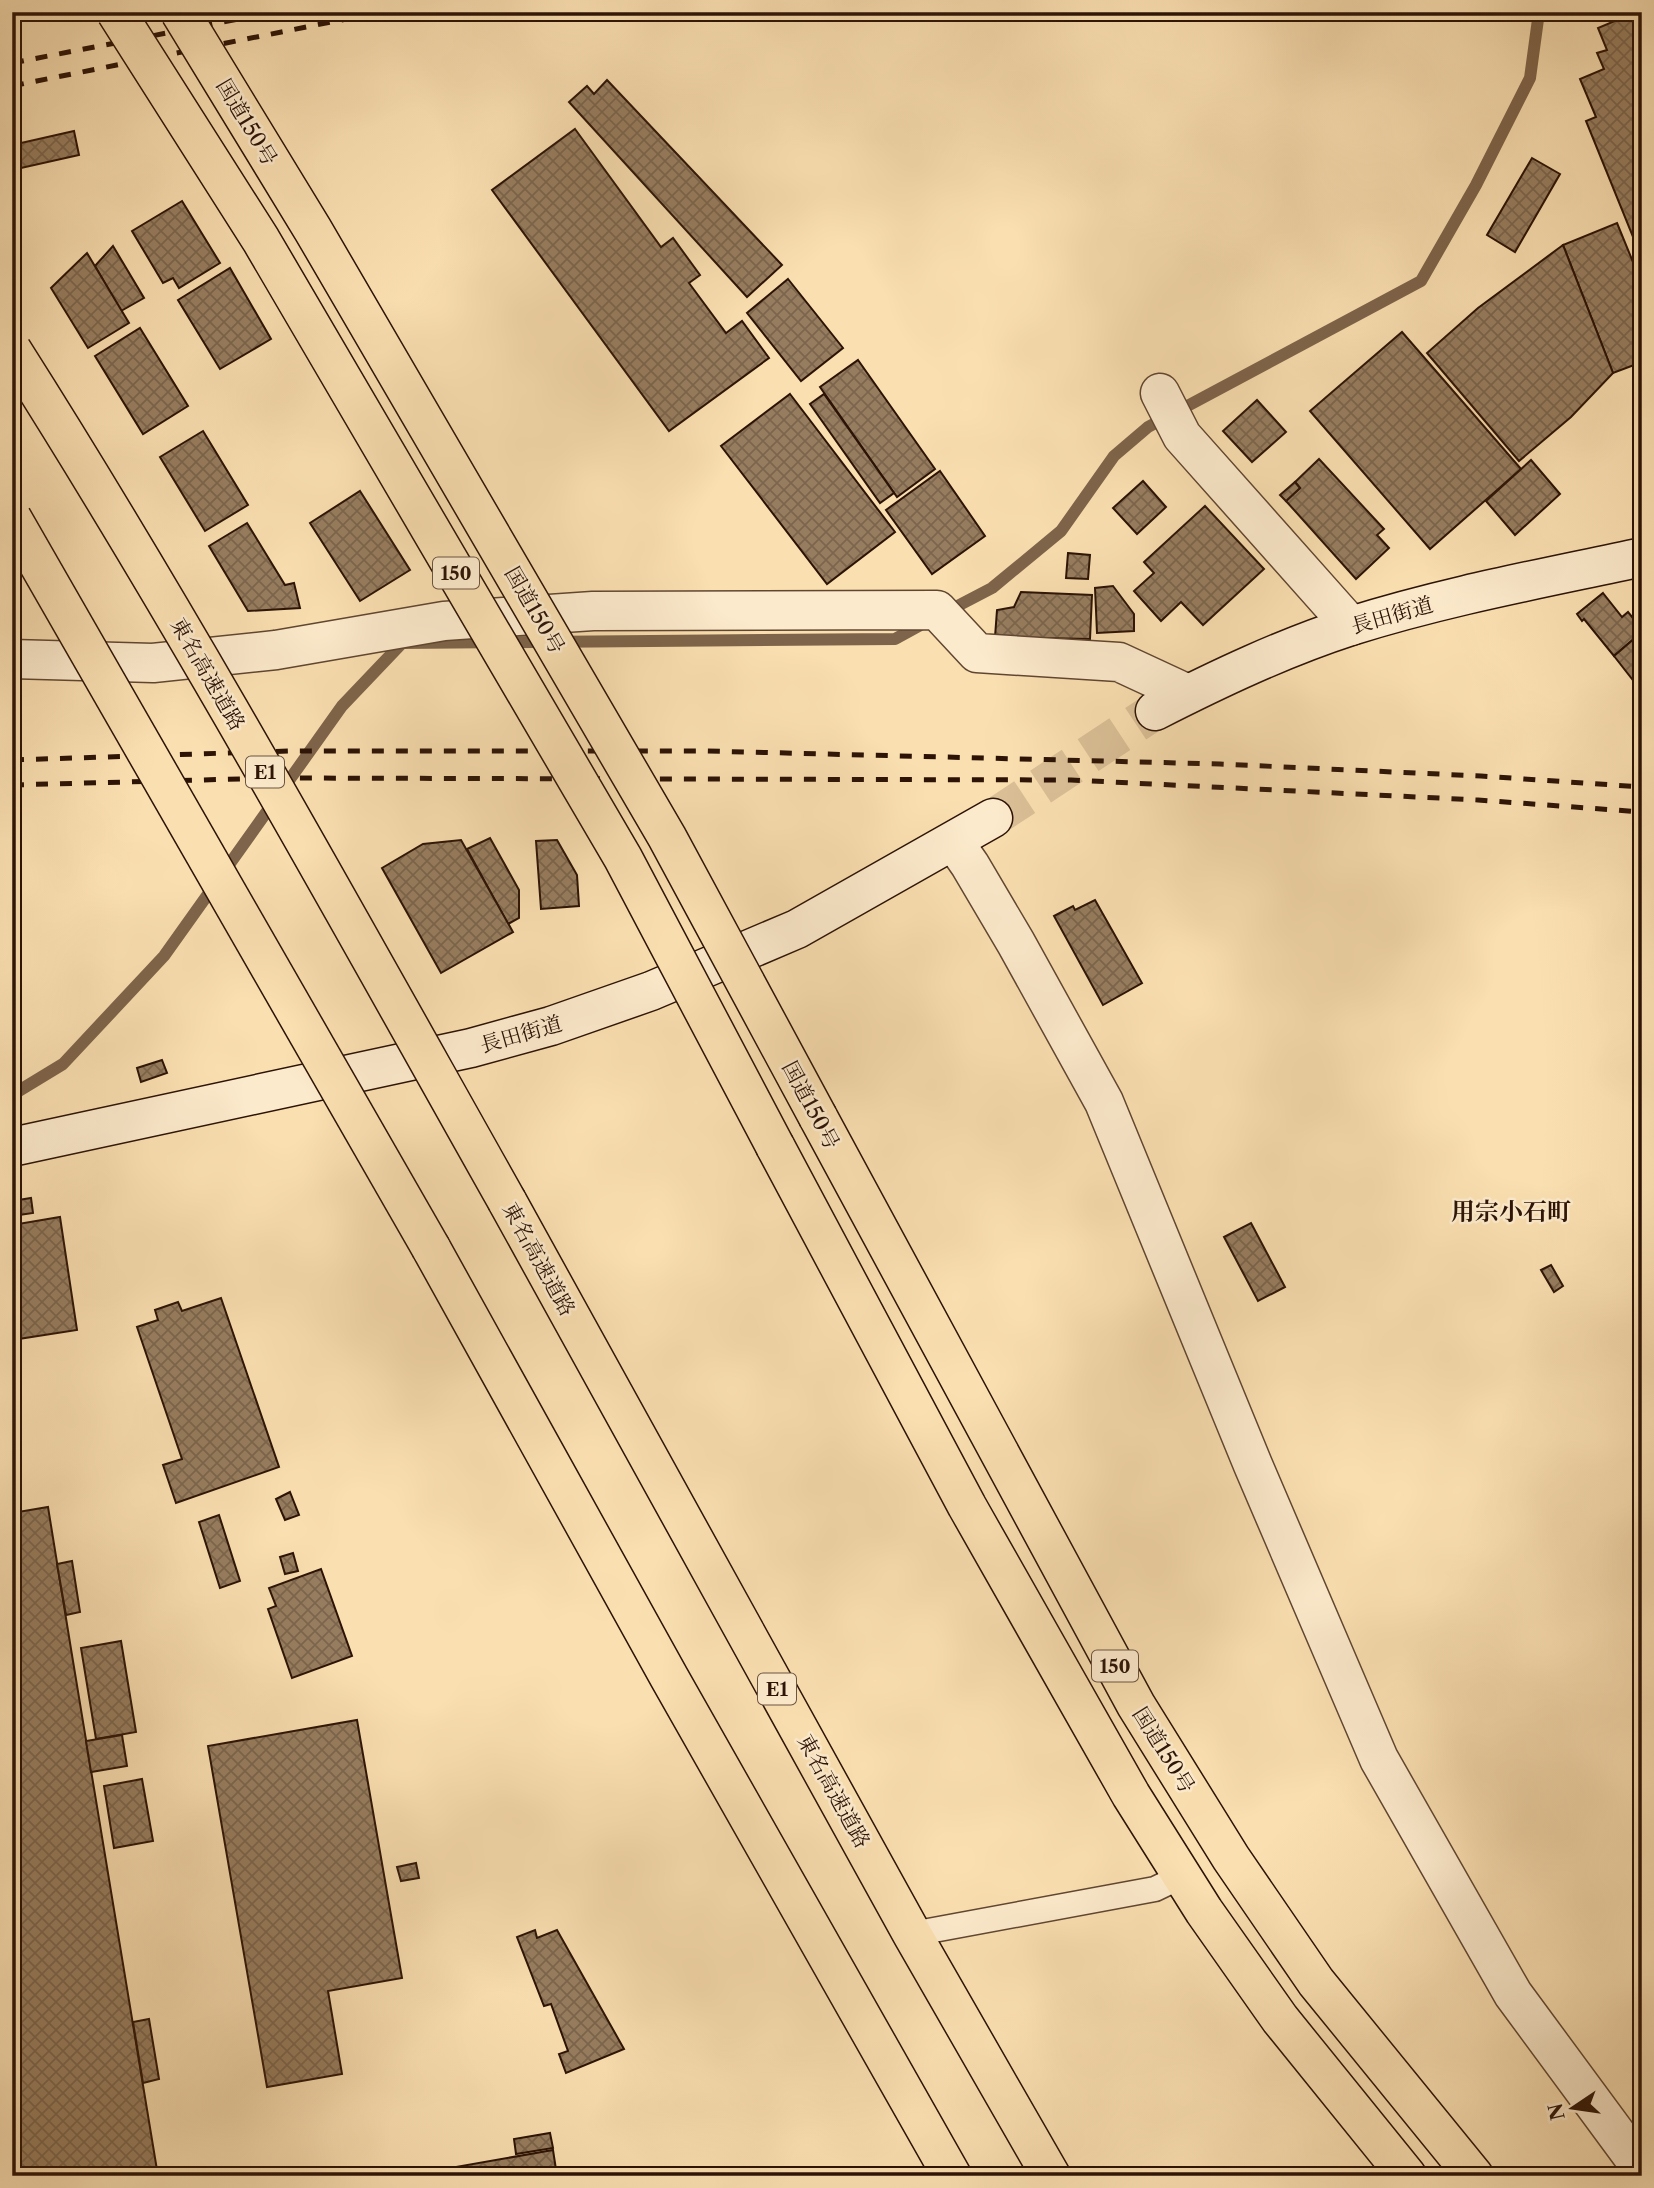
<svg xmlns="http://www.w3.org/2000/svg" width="1654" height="2188" font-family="'Libre Caslon Text','Noto Serif JP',serif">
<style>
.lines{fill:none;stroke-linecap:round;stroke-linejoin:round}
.stream{stroke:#7e644a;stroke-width:12}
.building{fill:url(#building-cross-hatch);stroke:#2c1306;stroke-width:2}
.secondary-tunnel{stroke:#dbc097;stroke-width:38;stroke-dasharray:38 19;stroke-linecap:butt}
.lane-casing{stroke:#604631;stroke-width:27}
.street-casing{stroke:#604631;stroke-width:41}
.secondary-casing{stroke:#2c1306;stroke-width:41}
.highway-casing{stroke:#2c1306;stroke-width:41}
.lane{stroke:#fceacc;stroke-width:24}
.street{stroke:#fceacc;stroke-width:38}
.secondary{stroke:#fceacc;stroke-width:38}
.highway{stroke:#fadfb1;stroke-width:38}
.rail{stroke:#2c1306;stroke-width:5;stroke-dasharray:12 12;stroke-linecap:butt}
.highway-bridge-casing{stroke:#2c1306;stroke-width:41;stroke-linecap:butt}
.highway-bridge{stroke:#fadfb1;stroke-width:38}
.labels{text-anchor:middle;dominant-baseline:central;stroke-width:5;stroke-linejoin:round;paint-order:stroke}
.shield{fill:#fceacc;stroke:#6a5441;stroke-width:2}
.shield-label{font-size:19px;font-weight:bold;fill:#2c1306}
.street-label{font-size:21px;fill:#2c1306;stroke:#fceacc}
.quarter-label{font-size:24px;font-weight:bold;fill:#2c1306;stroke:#fceacc}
</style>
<defs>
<pattern id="building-cross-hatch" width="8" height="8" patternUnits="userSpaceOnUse" patternTransform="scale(1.75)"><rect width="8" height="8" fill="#977d5f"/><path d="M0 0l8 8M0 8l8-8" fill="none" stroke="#7b654c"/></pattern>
</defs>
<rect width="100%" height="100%" fill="#fadfb1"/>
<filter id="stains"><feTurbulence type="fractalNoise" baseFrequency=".00286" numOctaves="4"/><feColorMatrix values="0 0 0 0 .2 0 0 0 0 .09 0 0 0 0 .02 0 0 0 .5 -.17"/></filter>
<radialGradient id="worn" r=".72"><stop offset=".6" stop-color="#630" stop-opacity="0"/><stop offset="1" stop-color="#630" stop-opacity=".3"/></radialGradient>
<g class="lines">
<!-- stream -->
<g class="stream">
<polyline points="946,612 992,588 1061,531 1114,456 1148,427 1421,281 1476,185 1530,78 1539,12"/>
<polyline points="12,1095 63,1064 164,956 342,706 402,643 895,639 926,622"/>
</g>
</g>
<!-- building -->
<g class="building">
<polygon points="1636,12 1642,12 1642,259 1586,121 1596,117 1580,79 1604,69 1597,53 1607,50 1598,28"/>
<polygon points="607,80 782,265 747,297 569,102 587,86 594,94"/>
<polygon points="575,129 661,247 673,238 700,275 689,283 726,333 742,321 769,358 669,431 492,190"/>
<polygon points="74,131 79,155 12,170 12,145"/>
<polygon points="1532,158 1560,174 1515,252 1487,235"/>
<polygon points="182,201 220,263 179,288 173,278 163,283 132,231"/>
<polygon points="1617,223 1642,284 1642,362 1613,373 1563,245"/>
<polygon points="1563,245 1613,373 1571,417 1519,461 1427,353 1478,308"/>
<polygon points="113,246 144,298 121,311 95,266"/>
<polygon points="87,253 129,323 88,348 51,288"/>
<polygon points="230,268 271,339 220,369 178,300"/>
<polygon points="788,279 843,348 801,381 747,313"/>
<polygon points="140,328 188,406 143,434 95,356"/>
<polygon points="1402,332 1521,469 1430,549 1310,411"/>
<polygon points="858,360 935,469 897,497 820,387"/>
<polygon points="790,394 895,532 827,584 721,446"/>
<polygon points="824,394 894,493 880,503 810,404"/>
<polygon points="1257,400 1286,432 1252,462 1223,431"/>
<polygon points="203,431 248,505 205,531 160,457"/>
<polygon points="1319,459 1384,529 1377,535 1389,548 1356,579 1286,501 1300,488 1295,482"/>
<polygon points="1531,460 1560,494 1515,535 1486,501"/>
<polygon points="940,471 985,536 932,574 886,510"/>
<polygon points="1143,481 1166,507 1137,534 1113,508"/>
<polygon points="1295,482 1300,488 1286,501 1280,495"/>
<polygon points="360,491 410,570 360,601 310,523"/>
<polygon points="1205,506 1264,569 1203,625 1181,602 1161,621 1134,591 1154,573 1144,562"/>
<polygon points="247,523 285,585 294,583 300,608 248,611 209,546"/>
<polygon points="1068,553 1090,555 1088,579 1066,578"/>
<polygon points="1113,586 1134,614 1134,631 1097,633 1095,588"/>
<polygon points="1021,592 1092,595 1090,639 995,637 997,610 1014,607"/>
<polygon points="1603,593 1622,617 1628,612 1642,629 1642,632 1614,656 1584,619 1582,621 1577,614"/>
<polygon points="1642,632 1642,679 1636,684 1614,656"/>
<polygon points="490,838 519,890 519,918 508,924 467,849"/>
<polygon points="461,840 513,932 441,973 382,868 423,844"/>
<polygon points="557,840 577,875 579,906 541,909 536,841"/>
<polygon points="1095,900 1142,983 1103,1005 1054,916 1073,906 1075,910"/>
<polygon points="162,1060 167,1073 141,1082 137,1068"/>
<polygon points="31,1198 33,1213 12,1216 12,1201"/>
<polygon points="60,1217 77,1330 12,1340 12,1225"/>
<polygon points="1251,1223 1285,1287 1258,1301 1224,1237"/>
<polygon points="1551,1265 1563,1286 1554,1292 1541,1270"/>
<polygon points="221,1298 279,1467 176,1503 163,1465 182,1459 137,1327 158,1320 155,1310 178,1302 182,1311"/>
<polygon points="290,1492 299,1515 285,1520 276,1499"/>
<polygon points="48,1507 71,1649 158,2176 12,2176 12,1513"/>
<polygon points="219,1515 240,1581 220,1588 199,1522"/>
<polygon points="293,1553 298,1571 285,1574 280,1557"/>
<polygon points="72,1561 80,1612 66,1615 57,1564"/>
<polygon points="321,1569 352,1656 292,1678 268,1609 276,1606 269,1588"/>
<polygon points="121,1641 136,1732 96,1739 81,1648"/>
<polygon points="357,1720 402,1978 328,1991 342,2074 267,2087 208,1746"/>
<polygon points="122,1735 127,1766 91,1772 86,1741"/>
<polygon points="142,1779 153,1841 114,1848 104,1786"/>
<polygon points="416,1863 419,1878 401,1881 397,1867"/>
<polygon points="535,1930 537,1938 557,1930 624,2049 566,2073 559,2054 568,2051 551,2004 544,2006 517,1937"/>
<polygon points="149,2019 159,2079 143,2083 133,2022"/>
<polygon points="550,2133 553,2148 516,2154 514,2139"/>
<polygon points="553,2150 557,2176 451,2176 450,2168"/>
</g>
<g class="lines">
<!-- secondary-tunnel -->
<polyline class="secondary-tunnel" points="993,818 1155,711"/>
<!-- lane casing -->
<g class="lane-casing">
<polyline id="lane" points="912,1934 1155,1889 1182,1876"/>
</g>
<!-- street casing -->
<g class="street-casing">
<g id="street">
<polyline points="1160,393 1182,436 1351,626"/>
<polyline points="12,659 153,663 276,650 444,621 593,611 937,610 977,653 1119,662 1188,694"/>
<polyline points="954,842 970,865 1016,943 1104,1102 1253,1465 1379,1759 1513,1994 1642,2169"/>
</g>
</g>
<!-- secondary casing -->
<g class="secondary-casing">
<g id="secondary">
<path d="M1155,711C1218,679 1283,648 1351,626C1446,596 1545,578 1642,557"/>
<polyline points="12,1147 471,1048 551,1026 651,991 797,929 993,818"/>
</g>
</g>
<!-- highway casing -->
<g class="highway-casing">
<g id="highway">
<polyline points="818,1117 1136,1705 1231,1858 1316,1982 1474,2176"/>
<polyline points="775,1146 967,1506 1131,1795 1204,1911 1280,2019 1407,2176"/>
<polyline points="507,1201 912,1934 1051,2176"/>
<polyline points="431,1248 669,1677 952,2176"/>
</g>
</g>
<!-- lane -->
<use href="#lane" class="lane"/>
<!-- street -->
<use href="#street" class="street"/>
<!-- secondary -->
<use href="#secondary" class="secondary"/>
<!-- highway -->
<use href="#highway" class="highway"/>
<!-- rail -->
<g class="rail">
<polyline points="12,63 275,12"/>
<polyline points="12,86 381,12"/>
<polyline points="12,760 289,751 706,751 1220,764 1481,776 1642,787"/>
<polyline points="12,785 275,778 1071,780 1478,800 1642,812"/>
</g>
<!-- highway-bridge casing -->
<g class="highway-bridge-casing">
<g id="highway-bridge">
<polyline points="116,12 261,240 623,858 775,1146"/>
<polyline points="180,12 313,230 667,837 818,1117"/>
<path d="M12,350C188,627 346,915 507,1201"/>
<polyline points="12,518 431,1248"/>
</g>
</g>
<!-- highway-bridge -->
<use href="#highway-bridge" class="highway-bridge"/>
</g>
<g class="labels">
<!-- shield labels -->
<g class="shield">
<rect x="433" y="557.5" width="46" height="31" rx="5"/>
<rect x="246" y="756.5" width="38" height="31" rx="5"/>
<rect x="1092" y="1650.5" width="46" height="31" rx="5"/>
<rect x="758" y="1673.5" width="38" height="31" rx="5"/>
</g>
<g class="shield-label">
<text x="456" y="573">150</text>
<text x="265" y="772">E1</text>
<text x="1115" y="1666">150</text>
<text x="777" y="1689">E1</text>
</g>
<!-- street labels -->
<g class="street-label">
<text transform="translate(247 122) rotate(59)">国道150号</text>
<text transform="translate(535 610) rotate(60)">国道150号</text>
<text transform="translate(1392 615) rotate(-16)">長田街道</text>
<text transform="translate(208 674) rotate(60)">東名高速道路</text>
<text transform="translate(521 1034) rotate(-16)">長田街道</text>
<text transform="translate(811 1105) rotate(62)">国道150号</text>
<text transform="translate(539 1259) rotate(61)">東名高速道路</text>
<text transform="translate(1164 1750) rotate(58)">国道150号</text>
<text transform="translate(834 1791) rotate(61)">東名高速道路</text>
</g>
<!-- quarter labels -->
<g class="quarter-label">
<text x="1511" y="1211">用宗小石町</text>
</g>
</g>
<!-- margin -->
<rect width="1654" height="2188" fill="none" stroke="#fadfb1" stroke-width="42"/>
<rect x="14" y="14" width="1626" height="2160" fill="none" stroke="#2c1306" stroke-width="3.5"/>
<rect x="21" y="21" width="1612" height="2146" fill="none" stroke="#2c1306" stroke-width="2"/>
<!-- north arrow -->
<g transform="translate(1573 2108) rotate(257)" stroke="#fceacc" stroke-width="5" paint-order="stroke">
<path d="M0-5L12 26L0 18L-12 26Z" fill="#2c1306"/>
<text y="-10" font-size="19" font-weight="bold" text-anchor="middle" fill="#2c1306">N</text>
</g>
<rect width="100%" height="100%" filter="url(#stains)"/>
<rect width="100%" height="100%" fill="url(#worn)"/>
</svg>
